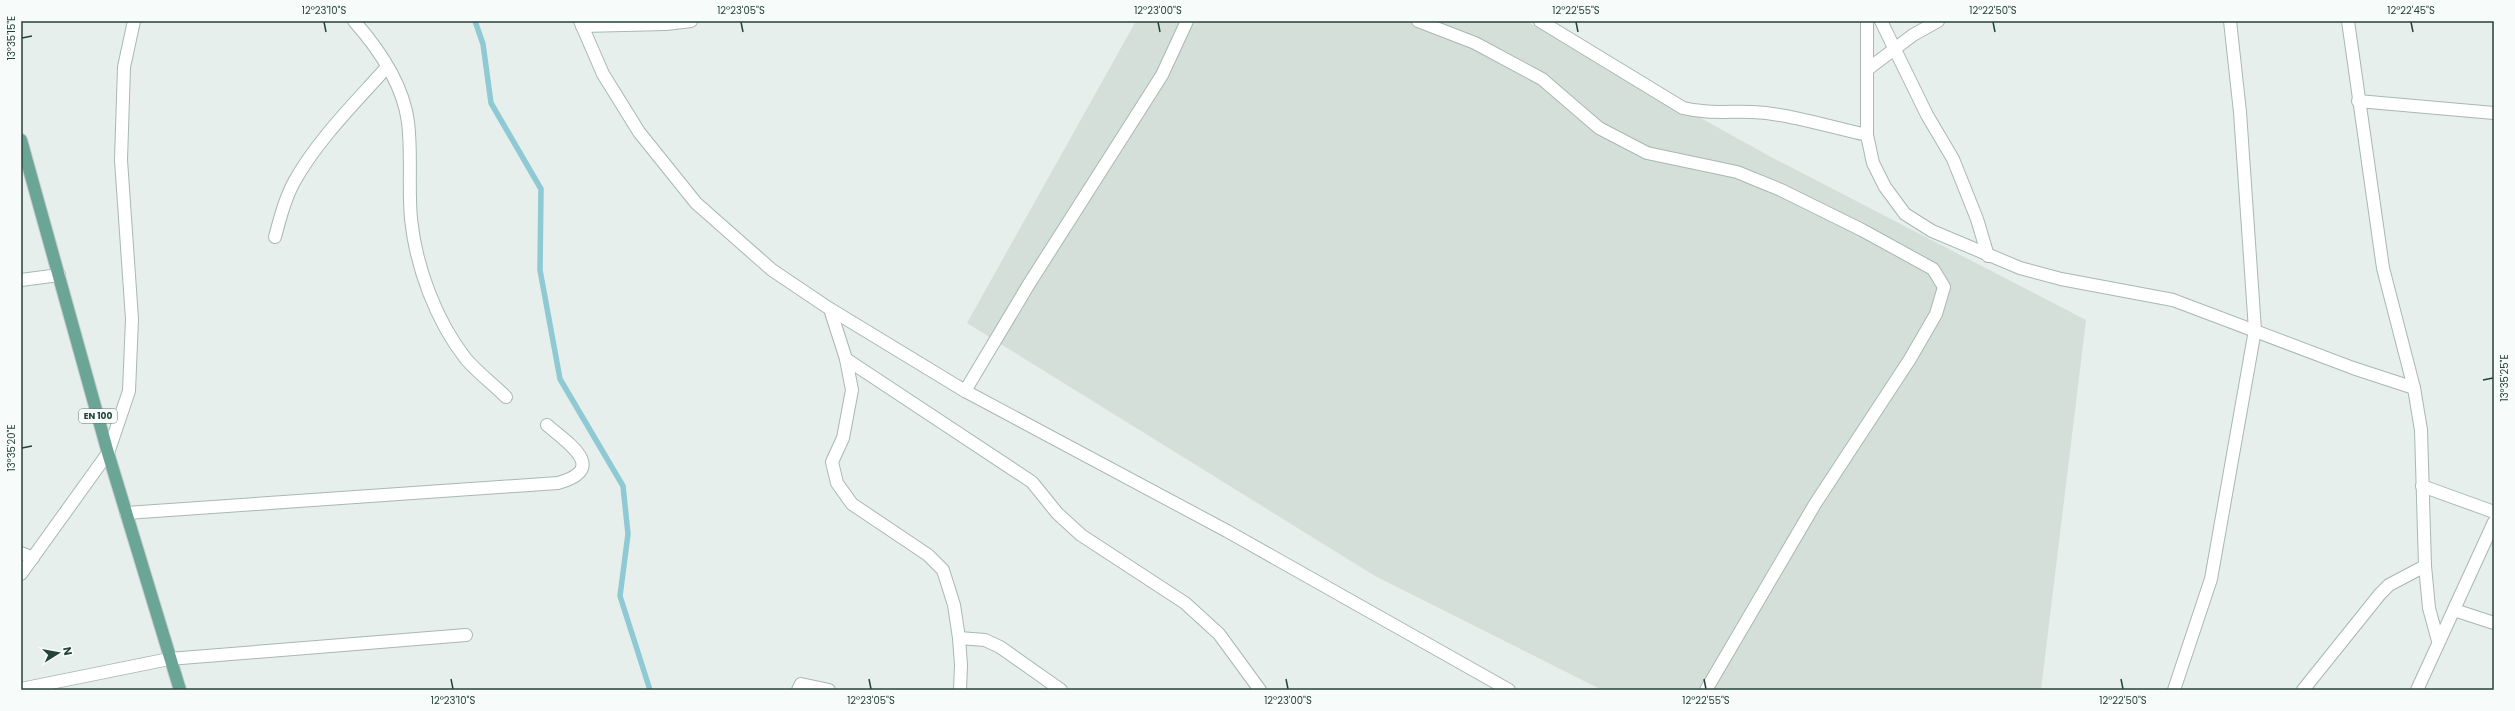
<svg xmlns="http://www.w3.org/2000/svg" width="2515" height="711" font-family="Poppins,sans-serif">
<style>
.built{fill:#d4dfda}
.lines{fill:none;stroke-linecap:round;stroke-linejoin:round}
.stream{stroke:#8ec9d4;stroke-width:5.5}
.minor-casing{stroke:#a8b8b2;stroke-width:14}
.major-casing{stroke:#c2cac8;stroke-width:14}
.minor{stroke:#fff;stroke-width:12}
.major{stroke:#6aa596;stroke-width:12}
.ticks{fill:none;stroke:#24423a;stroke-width:1.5}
.labels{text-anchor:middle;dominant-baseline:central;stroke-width:3.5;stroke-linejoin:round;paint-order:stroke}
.shield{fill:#f7fbf9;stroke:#637a73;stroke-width:1}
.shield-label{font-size:9px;font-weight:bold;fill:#24423a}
.neatline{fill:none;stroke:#24423a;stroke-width:1.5}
.ticks-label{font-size:10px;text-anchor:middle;fill:#24423a}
</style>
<rect width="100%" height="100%" fill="#e6efeb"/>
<!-- built -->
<polygon class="built" points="1136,21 1526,21 1771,157 2086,320 2041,690 1602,690 1375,576 967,323"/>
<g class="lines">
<!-- stream -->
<polyline class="stream" points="475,21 483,44 491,103 541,189 540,270 560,379 623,486 628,534 620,596 650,690"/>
<!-- minor casing -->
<g class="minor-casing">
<g id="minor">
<path d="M354,21C378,48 403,84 408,122C412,153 408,187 411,219C416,267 436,321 466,359C478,373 493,384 506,397"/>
<polyline points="580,21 603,74 639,132 696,203 772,270 830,309 965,391 1227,531 1509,690"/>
<polyline points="1418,21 1475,43 1542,79 1599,128 1647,153 1737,172 1781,190 1862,230 1933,269 1944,287 1936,314 1910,359 1815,504 1706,690"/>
<path d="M1540,21L1683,108C1707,114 1729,111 1753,112C1791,114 1830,127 1867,135"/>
<polyline points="1867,21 1867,135 1873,163 1885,187 1905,214 1932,231 2020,268 2061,279 2173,300 2353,368 2414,388"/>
<polyline points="1881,21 1927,115 1953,159 1977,219 1988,256"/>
<polyline points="2348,21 2383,268 2414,388 2421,430 2425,566 2429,608 2438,641"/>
<polyline points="582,26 666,24 691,21"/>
<polyline points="1868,69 1913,35 1938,21"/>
<polyline points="2358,101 2494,113"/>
<path d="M275,237C280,218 285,199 294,182C318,139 355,103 387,67"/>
<polyline points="21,280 59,275"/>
<polyline points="830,309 846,359 852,390 843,438 832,462 837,483 852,504 928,555 943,570 954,605 959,638 961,665 960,690"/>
<polyline points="846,359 1032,482 1057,513 1081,535 1185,603 1219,634 1260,690"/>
<polyline points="965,391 1029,284 1162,75 1187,21"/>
<polyline points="2422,486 2494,512"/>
<path d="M126,513L558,483C609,469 568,443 547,425"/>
<polyline points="21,553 33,558"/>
<polyline points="21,574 108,453 129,391 132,319 121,160 124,67 134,21"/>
<polyline points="2454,610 2494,623"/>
<polyline points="959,638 985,640 1000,647 1061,690"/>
<polyline points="21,689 169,659 466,635"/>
<polyline points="798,690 801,684 829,690"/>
<polyline points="2174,690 2211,579 2255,330 2240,112 2230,21"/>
<polyline points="2303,690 2380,594 2389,585 2425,566"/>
<polyline points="2417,690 2494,522"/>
</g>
</g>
<!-- major casing -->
<g class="major-casing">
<polyline id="major" points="21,140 108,453 180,690"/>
</g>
<!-- minor -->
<use href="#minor" class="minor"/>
<!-- major -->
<use href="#major" class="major"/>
</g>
<!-- ticks -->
<path class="ticks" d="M324,22L326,32M741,22L743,32M1158,22L1160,32M1576,22L1578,32M1993,22L1995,32M2411,22L2413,32M22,38L32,36M2483,380L2493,378M22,448L32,446M451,679L453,689M869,679L871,689M1286,679L1288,689M1704,679L1706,689M2121,679L2123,689"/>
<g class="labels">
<!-- shield labels -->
<rect class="shield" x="79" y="409" width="38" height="14" rx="3"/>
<g class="shield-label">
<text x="98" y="416">EN 100</text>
</g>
</g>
<!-- border -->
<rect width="2515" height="711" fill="none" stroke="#f7fbf9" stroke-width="44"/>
<!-- north arrow -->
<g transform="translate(58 653) rotate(79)" stroke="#f7fbf9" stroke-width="3" paint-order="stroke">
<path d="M0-3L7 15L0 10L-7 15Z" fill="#24423a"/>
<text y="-6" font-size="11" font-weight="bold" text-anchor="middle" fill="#24423a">N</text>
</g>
<rect x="22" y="22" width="2471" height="667" class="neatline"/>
<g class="ticks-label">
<text x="324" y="14">12°23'10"S</text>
<text x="741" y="14">12°23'05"S</text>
<text x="1158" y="14">12°23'00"S</text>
<text x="1576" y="14">12°22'55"S</text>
<text x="1993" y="14">12°22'50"S</text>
<text x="2411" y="14">12°22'45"S</text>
<text transform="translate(11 38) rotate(-90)" y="4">13°35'15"E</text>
<text transform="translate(2504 378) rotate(-90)" y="4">13°35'25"E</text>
<text transform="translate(11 448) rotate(-90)" y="4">13°35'20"E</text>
<text x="453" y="704">12°23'10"S</text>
<text x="871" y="704">12°23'05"S</text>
<text x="1288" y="704">12°23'00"S</text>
<text x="1706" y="704">12°22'55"S</text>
<text x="2123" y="704">12°22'50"S</text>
</g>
</svg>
